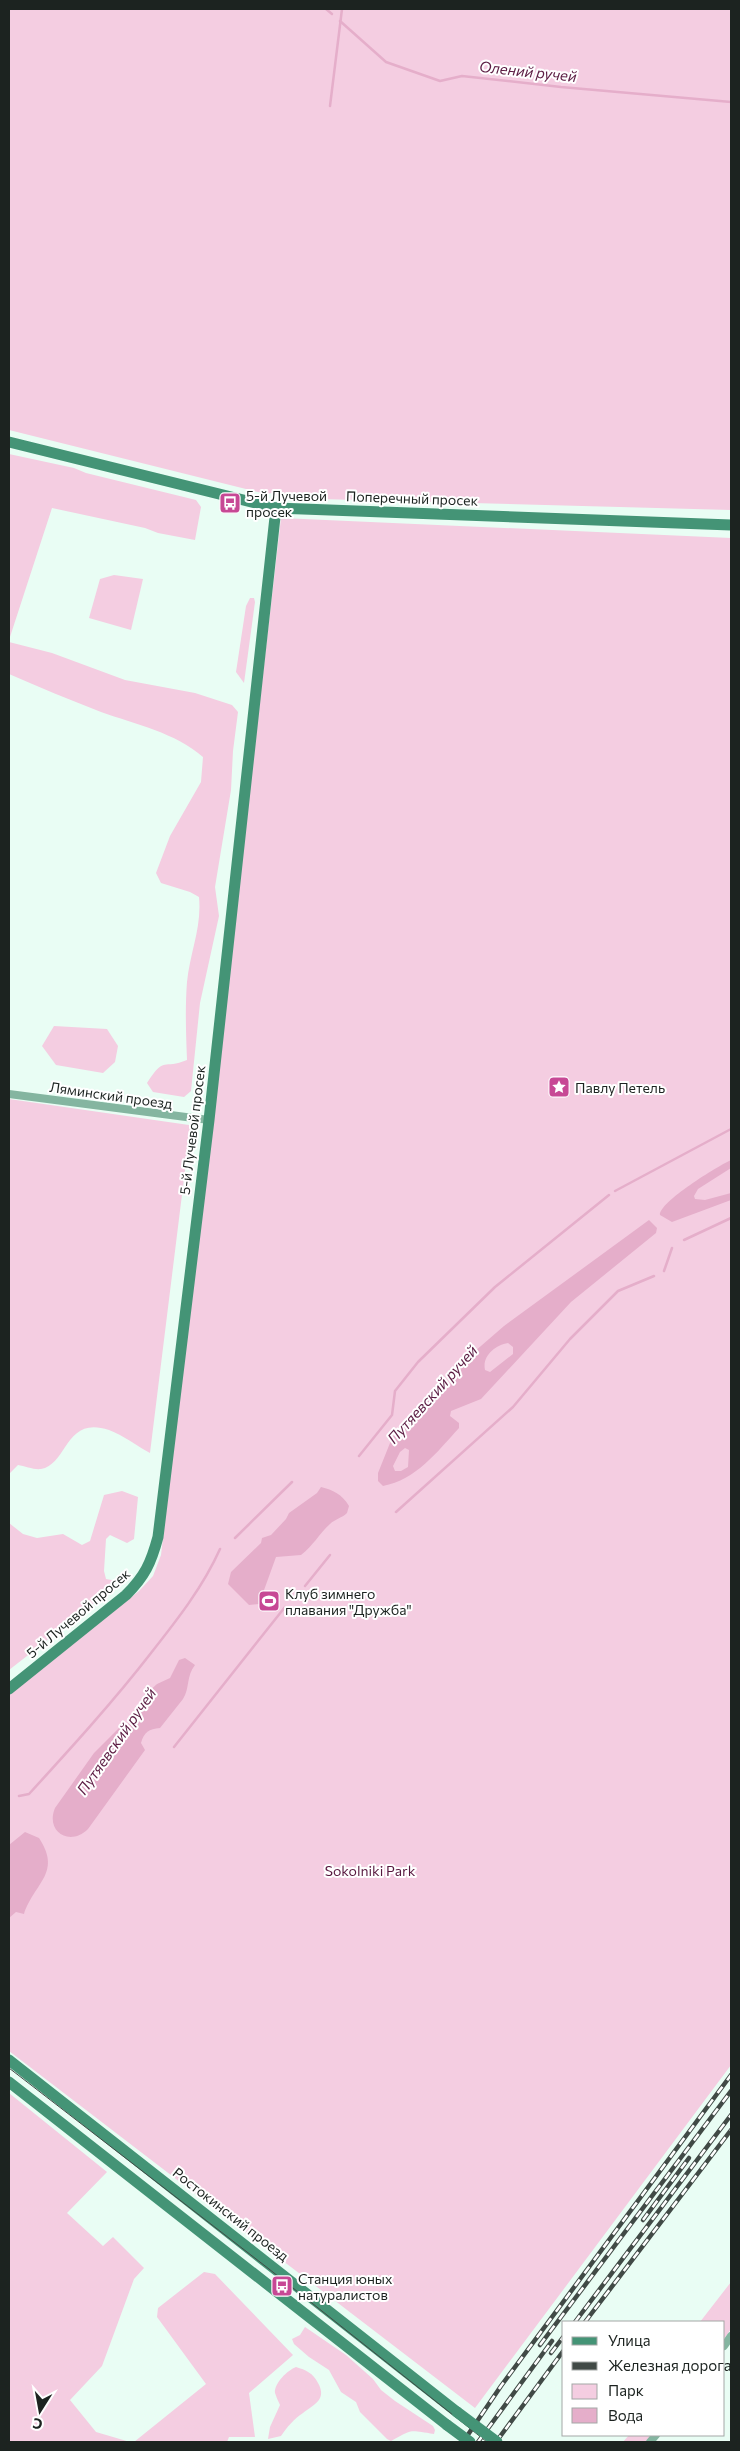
<svg xmlns="http://www.w3.org/2000/svg" width="740" height="2451" font-family="Commissioner,sans-serif">
<style>
.green{fill:#f4cde1}
.water{fill:#e5aeca;fill-rule:evenodd}
.lines{fill:none;stroke-linecap:round;stroke-linejoin:round}
.stream{stroke:#e5aeca;stroke-width:2.5}
.street{stroke:#84b5a0;stroke-width:8}
.secondary{stroke:#449476;stroke-width:11}
.tram{stroke:#414a46;stroke-width:1}
.rail-casing{stroke:#414a46;stroke-width:4.5}
.rail{stroke:#fff;stroke-width:2.5;stroke-dasharray:8;stroke-linecap:butt}
.secondary-bridge{stroke:#449476;stroke-width:11}
.labels{text-anchor:middle;dominant-baseline:central;stroke-width:4;stroke-linejoin:round;paint-order:stroke}
.poi-label{font-size:14px;fill:#1c2320;stroke:#fff;text-anchor:start}
.street-label{font-size:14px;fill:#1c2320;stroke:#fff}
.park-label{font-size:14px;fill:#57183f;stroke:#fff}
.water-label{font-size:15px;font-style:italic;fill:#5c1c43;stroke:#fff}
</style>
<rect width="100%" height="100%" fill="#e9fdf4"/>
<!-- green -->
<g class="green">
<polygon points="9,9 731,9 731,510 281,498 272,493 266,494 9,430"/>
<polygon points="9,454 74,468 86,473 196,500 201,507 195,540 158,533 145,528 52,508 9,640"/>
<polygon points="281,518 731,538 731,2065 475,2408 9,2051 9,1695 139,1591 153,1576 161,1555"/>
<polygon points="114,575 143,579 131,630 89,618 100,579"/>
<polygon points="250,598 254,598 255,602 244,683 236,672 246,606"/>
<path d="M9,642L52,653L125,680L195,693L232,705L238,712L233,751L231,790L215,887L219,916L200,1003L191,1091L184,1097L153,1092L147,1083C165,1055 163,1070 187,1060C186,1033 185,1008 187,982C190,952 202,927 199,897L190,892L161,883L156,873L170,836L201,782L203,757C176,733 135,724 101,712C70,700 39,687 9,674Z"/>
<polygon points="54,1026 107,1029 118,1046 115,1062 103,1073 56,1065 42,1046"/>
<path d="M9,1099L189,1125L190,1130L150,1453C137,1446 123,1435 109,1430C65,1415 68,1464 41,1469C34,1470 25,1466 18,1465L9,1474Z"/>
<polygon points="122,1491 138,1497 134,1539 127,1543 110,1535 106,1539 104,1571 106,1579 117,1581 108,1588 109,1592 9,1670 9,1523 23,1534 37,1538 63,1534 82,1545 90,1541 104,1495"/>
<polygon points="9,2093 107,2172 67,2213 103,2246 113,2237 144,2268 134,2279 102,2366 70,2400 96,2432 130,2442 9,2442"/>
<polygon points="204,2272 215,2274 293,2355 249,2393 255,2437 229,2437 227,2442 134,2442 206,2384 157,2317 158,2308"/>
<polygon points="731,2282 731,2329 724,2339 724,2322 700,2322"/>
<path d="M305,2327L346,2355L373,2379L381,2390L395,2401L433,2426L435,2430L434,2434C408,2430 413,2429 391,2441L387,2439L360,2412L356,2402L341,2392L329,2370L309,2357L294,2344L292,2339L300,2335Z"/>
<path d="M296,2367C306,2370 313,2373 318,2383C327,2399 315,2404 303,2413C294,2419 287,2427 281,2436L268,2439L270,2427L280,2405C278,2401 276,2396 275,2393C274,2383 288,2370 296,2367Z"/>
<polygon points="629,2435 651,2435 646,2442 623,2442"/>
</g>
<!-- water -->
<g class="water">
<path d="M731,1160V1168L698,1189L694,1196L695,1199L705,1200L731,1193V1200L672,1222L660,1215C659,1202 718,1166 731,1160Z"/>
<path d="M649,1220L657,1228L656,1233L571,1302L481,1399L451,1411L450,1416L459,1423V1428C437,1452 416,1480 383,1486L378,1481V1473L392,1438L408,1417L435,1394L450,1387L451,1377L459,1365L504,1326ZM508,1343L513,1347V1354L490,1372L485,1370C482,1356 495,1345 508,1343ZM405,1448L409,1450L408,1467L401,1471H395L393,1466L400,1452Z"/>
<path d="M321,1487C333,1490 342,1494 349,1506L347,1513C342,1518 335,1519 330,1524C319,1534 313,1546 301,1555L276,1557L259,1604L249,1605L228,1584L231,1572L261,1543L262,1538L271,1535L286,1519L289,1513L317,1493Z"/>
<path d="M185,1658L195,1665C186,1676 190,1688 183,1699L160,1728C149,1729 144,1732 141,1743L145,1750L88,1829C70,1847 45,1832 55,1808L94,1753L119,1728L134,1721L143,1709L146,1694L157,1684L170,1678L179,1660Z"/>
<path d="M25,1832L39,1838C62,1873 35,1882 24,1914L16,1912L9,1918V1845Z"/>
</g>
<g class="lines">
<!-- stream -->
<g class="stream">
<polyline points="326,9 332,14"/>
<polyline points="340,21 386,62 440,81 462,76 561,87 731,102"/>
<polyline points="330,106 342,9"/>
<polyline points="615,1191 731,1129"/>
<polyline points="684,1240 731,1218"/>
<polyline points="664,1271 672,1248"/>
<polyline points="359,1456 392,1415 395,1391 418,1362 495,1287 609,1195"/>
<polyline points="396,1512 513,1407 570,1339 618,1291 654,1276"/>
<polyline points="235,1538 292,1482"/>
<polyline points="305,1586 330,1555"/>
<polyline points="174,1747 285,1607"/>
<path d="M19,1796L29,1794C71,1748 113,1702 151,1653C177,1620 203,1587 220,1549"/>
</g>
<!-- street -->
<g class="street">
<polyline points="9,1094 209,1120"/>
<polyline points="724,2346 731,2336"/>
<polyline points="650,2442 656,2435"/>
</g>
<!-- secondary -->
<g class="secondary">
<polyline points="9,442 276,508 731,525"/>
<path d="M9,1689L126,1595C145,1576 151,1563 158,1537L209,1120L276,508"/>
<polyline points="9,2060 457,2412"/>
<polyline points="9,2082 447,2425"/>
</g>
<!-- tram -->
<polyline class="tram" points="9,2068 269,2269 487,2442"/>
<!-- rail casing -->
<g class="rail-casing">
<g id="rail">
<polyline points="643,2220 689,2158"/>
<polyline points="575,2322 731,2115"/>
<polyline points="585,2322 731,2130"/>
<polyline points="540,2345 731,2091"/>
<polyline points="551,2353 564,2336"/>
<polyline points="463,2442 501,2386 731,2075"/>
<polyline points="478,2442 552,2341"/>
<polyline points="496,2442 564,2350"/>
</g>
</g>
<!-- rail -->
<use href="#rail" class="rail"/>
<!-- secondary-bridge -->
<g class="secondary-bridge">
<polyline points="457,2412 497,2442"/>
<polyline points="447,2425 470,2442"/>
</g>
</g>
<!-- icons -->
<defs>
<g id="bus-square" transform="scale(1.125)"><rect x="-9" y="-9" width="18" height="18" rx="4" fill="#c74895" stroke="#fff"/><path d="M-5-6H5V4H4V6H2V4H-2V6H-4V4H-5ZM-3.5-4V0h7V-4ZM-3.5 1.2v1.5H-2V1.2ZM2 1.2v1.5H3.5V1.2Z" fill="#fff"/></g>
<g id="sight-square" transform="scale(1.125)"><rect x="-9" y="-9" width="18" height="18" rx="4" fill="#c74895" stroke="#fff"/><path d="M0-6L1.8-2.2L6-1.7L2.9 1.2L3.7 5.4L0 3.3L-3.7 5.4L-2.9 1.2L-6-1.7L-1.8-2.2Z" fill="#fff"/></g>
<g id="stadium-square" transform="scale(1.125)"><rect x="-9" y="-9" width="18" height="18" rx="4" fill="#c74895" stroke="#fff"/><path d="M0-5a6.5 5 0 1 0 0 10a6.5 5 0 1 0 0-10ZM-3.5-1.8h7v3.6h-7Z" fill="#fff"/></g>
</defs>
<g fill-rule="evenodd">
<use href="#bus-square" x="230" y="503"/>
<use href="#sight-square" x="559" y="1087"/>
<use href="#stadium-square" x="269" y="1601"/>
<use href="#bus-square" x="282" y="2286"/>
</g>
<g class="labels">
<!-- poi labels -->
<g class="poi-label">
<text x="246" y="495">5-й Лучевой<tspan x="246" dy="16">просек</tspan></text>
<text x="575" y="1087">Павлу Петель</text>
<text x="285" y="1593">Клуб зимнего<tspan x="285" dy="16">плавания "Дружба"</tspan></text>
<text x="298" y="2278">Станция юных<tspan x="298" dy="16">натуралистов</tspan></text>
</g>
<!-- street labels -->
<g class="street-label">
<text transform="translate(412 498) rotate(2)">Поперечный просек</text>
<text transform="translate(111 1095) rotate(8)">Ляминский проезд</text>
<text transform="translate(192 1130) rotate(-83)">5-й Лучевой просек</text>
<text transform="translate(78 1613) rotate(-40)">5-й Лучевой просек</text>
<text transform="translate(231 2214) rotate(38)">Ростокинский проезд</text>
</g>
<!-- park labels -->
<g class="park-label">
<text x="370" y="1870">Sokolniki Park</text>
</g>
<!-- water labels -->
<g class="water-label">
<text transform="translate(528 71) rotate(6)">Олений ручей</text>
<text transform="translate(432 1394) rotate(-48)">Путяевский ручей</text>
<text transform="translate(116 1741) rotate(-55)">Путяевский ручей</text>
</g>
</g>
<!-- border -->
<rect width="740" height="2451" fill="none" stroke="#1c2320" stroke-width="20"/>
<!-- legend -->
<rect x="562" y="2321" width="162" height="115" fill="#ffffff" stroke="#a4a7a6"/>
<rect x="572" y="2337" width="25" height="8" fill="#449476" stroke="#a4a7a6"/>
<text x="608" y="2346" font-size="15" fill="#1c2320">Улица</text>
<rect x="572" y="2362" width="25" height="8" fill="#414a46" stroke="#a4a7a6"/>
<text x="608" y="2371" font-size="15" fill="#1c2320">Железная дорога</text>
<rect x="572" y="2384" width="25" height="15" fill="#f4cde1" stroke="#a4a7a6"/>
<text x="608" y="2396" font-size="15" fill="#1c2320">Парк</text>
<rect x="572" y="2408" width="25" height="15" fill="#e5aeca" stroke="#a4a7a6"/>
<text x="608" y="2421" font-size="15" fill="#1c2320">Вода</text>
<!-- north arrow -->
<g transform="translate(40 2411) rotate(191)" stroke="#ffffff" stroke-width="4" paint-order="stroke">
<path d="M0-4L9 19L0 12L-9 19Z" fill="#1c2320"/>
<text y="-8" font-size="14" font-weight="bold" text-anchor="middle" fill="#1c2320">С</text>
</g>
</svg>
